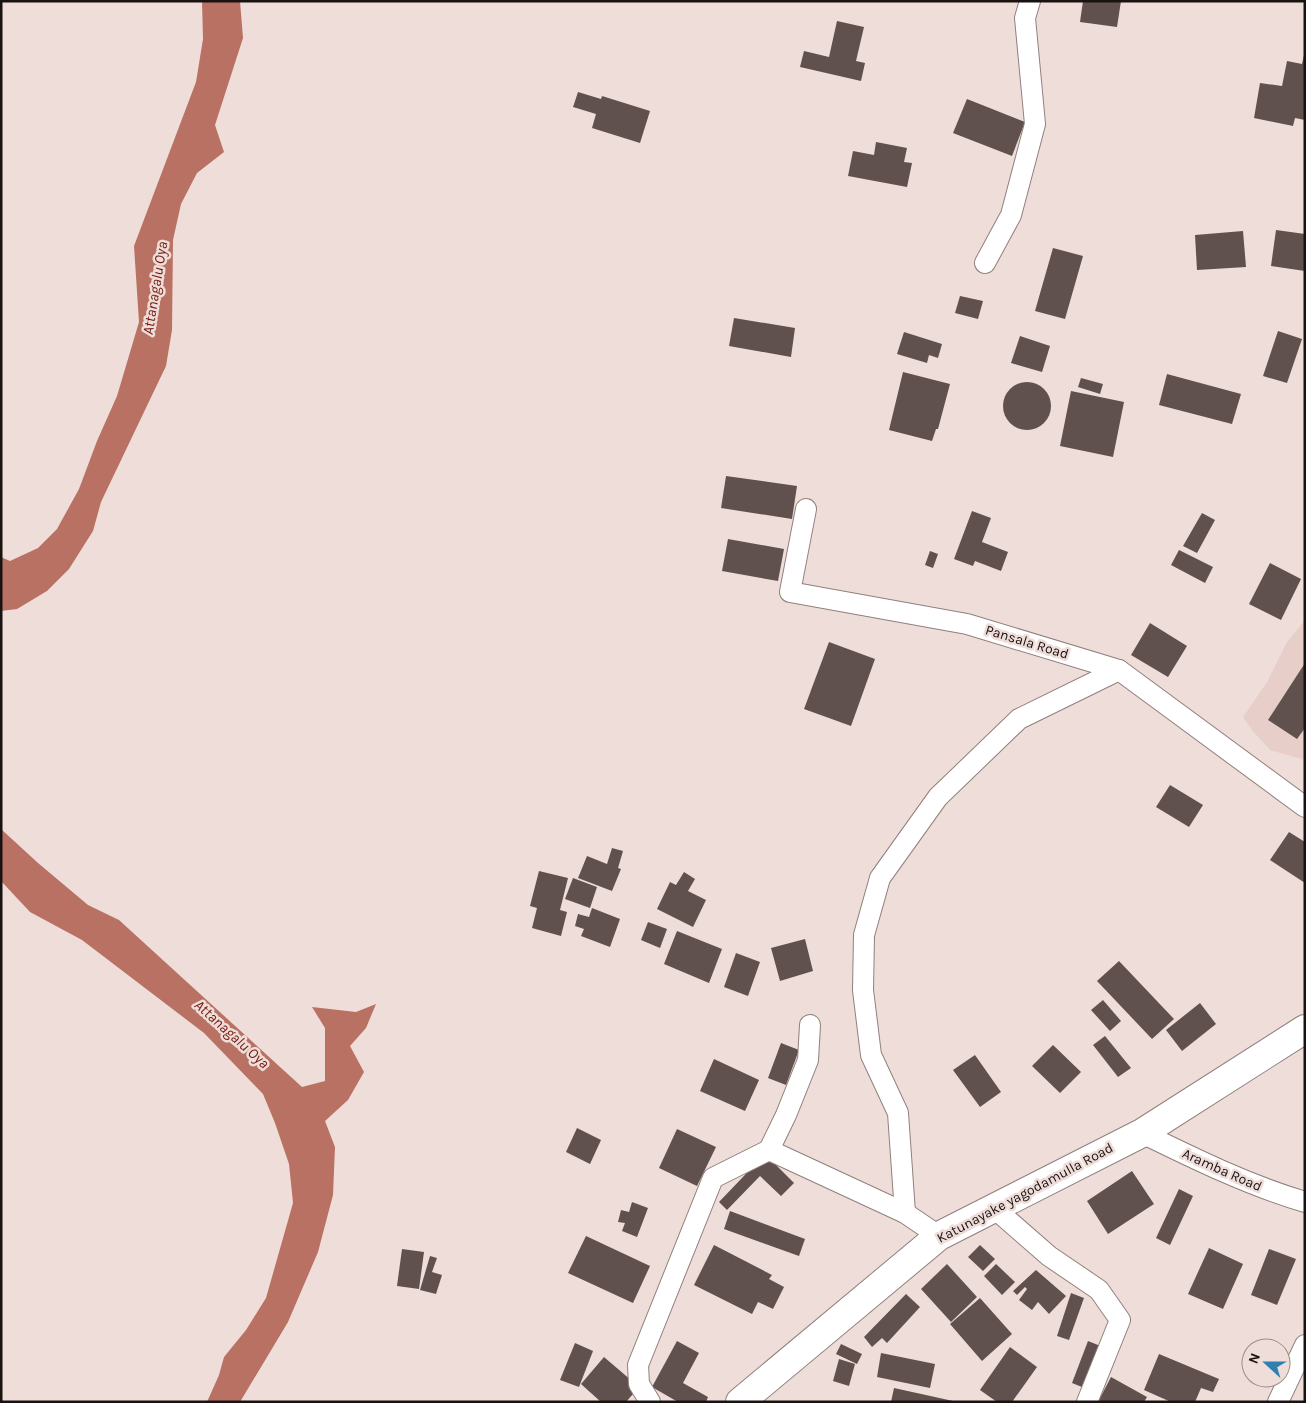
<svg xmlns="http://www.w3.org/2000/svg" width="1306" height="1403" font-family="Karla,sans-serif">
<style>
.built{fill:#e8cec9}
.water{fill:#b97164}
.building{fill:#60514e}
.lines{fill:none;stroke-linecap:round;stroke-linejoin:round}
.street-casing{stroke:#90807d;stroke-width:22}
.secondary-casing{stroke:#90807d;stroke-width:30}
.street{stroke:#fff;stroke-width:20}
.secondary{stroke:#fff;stroke-width:28}
.labels{text-anchor:middle;dominant-baseline:central;stroke-width:5;stroke-linejoin:round;paint-order:stroke}
.street-label{font-size:14px;fill:#181211;stroke:#efddd9}
.water-label{font-size:15px;font-style:italic;fill:#731b10;stroke:#efddd9}
</style>
<rect width="100%" height="100%" fill="#efddd9"/>
<!-- built -->
<polygon class="built" points="1305,620 1305,760 1270,750 1252,730 1243,717 1267,682 1287,642"/>
<!-- water -->
<g class="water">
<polygon points="202,1 240,1 243,38 215,125 224,152 197,173 181,204 173,240 172,330 166,366 101,502 93,531 69,569 47,591 17,609 1,611 1,557 10,561 38,548 57,529 79,489 97,441 117,396 139,322 134,246 196,82 203,39"/>
<polygon points="1,829 38,863 88,905 119,920 302,1087 325,1081 325,1028 312,1007 356,1012 376,1004 366,1028 350,1046 364,1072 348,1100 325,1121 335,1147 333,1195 318,1252 288,1322 240,1402 207,1402 219,1375 224,1357 246,1330 266,1298 293,1203 289,1164 275,1123 263,1094 204,1033 82,940 30,912 1,881"/>
</g>
<!-- building -->
<g class="building">
<polygon points="1083,1 1121,1 1117,27 1080,22"/>
<polygon points="837,21 864,27 856,61 865,63 861,81 800,67 804,51 829,57"/>
<polygon points="1304,55 1305,120 1295,118 1293,126 1254,118 1260,83 1282,86 1287,61 1302,64"/>
<polygon points="578,92 601,99 602,96 650,111 640,143 592,128 596,114 573,107"/>
<polygon points="967,99 1025,122 1012,156 953,133"/>
<polygon points="876,142 907,148 904,162 912,163 907,187 848,176 853,151 874,155"/>
<polygon points="1276,230 1305,234 1305,271 1271,266"/>
<polygon points="1243,231 1246,267 1197,270 1195,235"/>
<polygon points="1053,248 1083,256 1065,319 1035,311"/>
<polygon points="960,296 983,301 978,319 955,313"/>
<polygon points="734,318 795,328 791,357 729,346"/>
<polygon points="1278,331 1302,339 1287,383 1263,376"/>
<polygon points="904,332 942,344 938,358 929,355 927,363 897,354"/>
<polygon points="1020,336 1050,346 1042,372 1011,363"/>
<polygon points="903,372 950,384 938,429 936,429 932,441 889,430"/>
<polygon points="1167,374 1241,394 1232,424 1159,405"/>
<polygon points="1081,378 1103,384 1100,394 1078,387"/>
<circle cx="1027" cy="406" r="24"/>
<polygon points="1071,391 1124,402 1113,457 1060,446"/>
<polygon points="726,476 797,486 792,519 721,508"/>
<polygon points="972,511 991,518 982,542 1008,552 1001,571 975,561 973,566 954,559"/>
<polygon points="1202,513 1215,520 1197,553 1183,546"/>
<polygon points="728,539 784,549 778,581 722,571"/>
<polygon points="1179,550 1213,567 1205,583 1171,565"/>
<polygon points="930,551 938,554 933,568 925,565"/>
<polygon points="1270,563 1301,579 1281,620 1249,604"/>
<polygon points="1150,623 1187,646 1168,677 1131,655"/>
<polygon points="829,642 875,659 851,726 804,709"/>
<polygon points="1305,663 1305,728 1297,739 1268,720"/>
<polygon points="1170,785 1203,805 1189,827 1156,807"/>
<polygon points="1289,832 1305,842 1305,883 1270,860"/>
<polygon points="612,848 623,851 618,868 621,869 612,891 578,878 587,856 607,864"/>
<polygon points="539,871 568,878 560,910 567,912 561,936 532,928 537,908 530,906"/>
<polygon points="684,872 695,879 688,891 706,900 693,927 657,909 670,882 676,885"/>
<polygon points="573,878 597,887 590,908 565,899"/>
<polygon points="592,908 620,919 610,947 581,936 584,929 575,926 578,914 589,917"/>
<polygon points="648,922 667,929 660,948 641,940"/>
<polygon points="677,931 722,949 709,983 664,964"/>
<polygon points="805,939 813,971 780,981 771,948"/>
<polygon points="736,953 760,962 748,996 724,987"/>
<polygon points="1119,961 1174,1019 1152,1039 1097,981"/>
<polygon points="1103,1000 1121,1021 1110,1031 1091,1010"/>
<polygon points="1200,1003 1216,1024 1182,1051 1166,1030"/>
<polygon points="1105,1036 1131,1068 1118,1077 1093,1045"/>
<polygon points="781,1043 799,1050 786,1085 768,1078"/>
<polygon points="1053,1045 1081,1072 1060,1093 1032,1066"/>
<polygon points="975,1055 1001,1092 980,1107 953,1070"/>
<polygon points="714,1059 759,1080 745,1111 700,1091"/>
<polygon points="577,1128 601,1140 590,1164 566,1152"/>
<polygon points="677,1129 716,1147 697,1186 659,1168"/>
<polygon points="765,1154 794,1183 781,1196 760,1176 727,1210 719,1202"/>
<polygon points="1132,1171 1154,1204 1108,1234 1087,1201"/>
<polygon points="1179,1189 1193,1196 1170,1245 1156,1238"/>
<polygon points="632,1202 648,1208 637,1237 622,1231 625,1223 618,1222 621,1210 629,1212"/>
<polygon points="730,1211 805,1239 799,1256 724,1229"/>
<polygon points="586,1236 650,1266 633,1303 568,1273"/>
<polygon points="714,1245 772,1275 769,1279 784,1287 773,1309 758,1302 752,1314 694,1285"/>
<polygon points="980,1245 995,1259 983,1271 968,1257"/>
<polygon points="1209,1248 1243,1264 1223,1309 1188,1294"/>
<polygon points="402,1249 424,1252 419,1289 397,1286"/>
<polygon points="1269,1249 1296,1259 1277,1305 1251,1295"/>
<polygon points="430,1256 437,1258 432,1272 442,1275 436,1294 420,1290"/>
<polygon points="947,1264 977,1297 951,1322 921,1289"/>
<polygon points="996,1264 1015,1282 1002,1295 984,1276"/>
<polygon points="1036,1270 1066,1296 1049,1314 1038,1302 1032,1310 1019,1300 1027,1289 1025,1287 1017,1295 1013,1291"/>
<polygon points="1071,1293 1084,1298 1069,1340 1057,1336"/>
<polygon points="906,1294 920,1307 887,1343 882,1338 872,1347 864,1337"/>
<polygon points="980,1298 1012,1334 982,1361 950,1324"/>
<polygon points="677,1341 699,1353 683,1383 708,1397 706,1402 678,1402 652,1387"/>
<polygon points="1088,1341 1103,1347 1087,1389 1072,1383"/>
<polygon points="575,1343 593,1351 579,1387 560,1380"/>
<polygon points="841,1344 862,1354 857,1364 836,1354"/>
<polygon points="1010,1347 1037,1367 1012,1402 997,1402 980,1390"/>
<polygon points="881,1353 935,1364 930,1388 877,1377"/>
<polygon points="1159,1354 1219,1379 1213,1392 1201,1388 1195,1402 1171,1402 1144,1390"/>
<polygon points="604,1357 639,1387 626,1402 601,1402 581,1384"/>
<polygon points="839,1359 855,1364 849,1386 833,1381"/>
<polygon points="1111,1377 1147,1397 1144,1402 1102,1402 1099,1400"/>
<polygon points="894,1388 953,1401 952,1402 891,1402"/>
</g>
<g class="lines">
<!-- street casing -->
<g class="street-casing">
<g id="street">
<polyline points="985,263 1011,215 1035,124 1025,18 1030,1"/>
<polyline points="806,509 790,592 967,624 1119,670 1305,807"/>
<path d="M1142,1133C1195,1159 1248,1185 1305,1202"/>
<polyline points="769,1150 786,1115 808,1060 810,1025"/>
<polyline points="994,1208 1049,1256 1099,1290 1120,1320 1087,1402"/>
<polyline points="905,1213 898,1113 871,1055 863,990 864,935 880,878 938,797 1019,719 1119,670"/>
<polyline points="650,1402 639,1384 638,1365 713,1178 769,1150 905,1213 939,1236"/>
<polyline points="1278,1402 1305,1345"/>
</g>
</g>
<!-- secondary casing -->
<g class="secondary-casing">
<polyline id="secondary" points="740,1402 939,1236 1142,1133 1305,1029"/>
</g>
<!-- street -->
<use href="#street" class="street"/>
<!-- secondary -->
<use href="#secondary" class="secondary"/>
</g>
<g class="labels">
<!-- street labels -->
<g class="street-label">
<text transform="translate(1027 642) rotate(17)">Pansala Road</text>
<text transform="translate(1222 1170) rotate(24)">Aramba Road</text>
<text transform="translate(1025 1193) rotate(-28)">Katunayake yagodamulla Road</text>
</g>
<!-- water labels -->
<g class="water-label">
<text transform="translate(155 288) rotate(-81)">Attanagalu Oya</text>
<text transform="translate(232 1034) rotate(42)">Attanagalu Oya</text>
</g>
</g>
<!-- border -->
<rect width="1306" height="1403" fill="none" stroke="#181211" stroke-width="5"/>
<!-- north arrow -->
<g transform="translate(1266 1363) rotate(291)"><circle r="24" fill="#efddd9" stroke="#998c89"/>
<path d="M0-4L9 19L0 12L-9 19Z" fill="#317fb1"/>
<text y="-8" font-size="14" font-weight="bold" text-anchor="middle" fill="#181211">N</text>
</g>
</svg>
